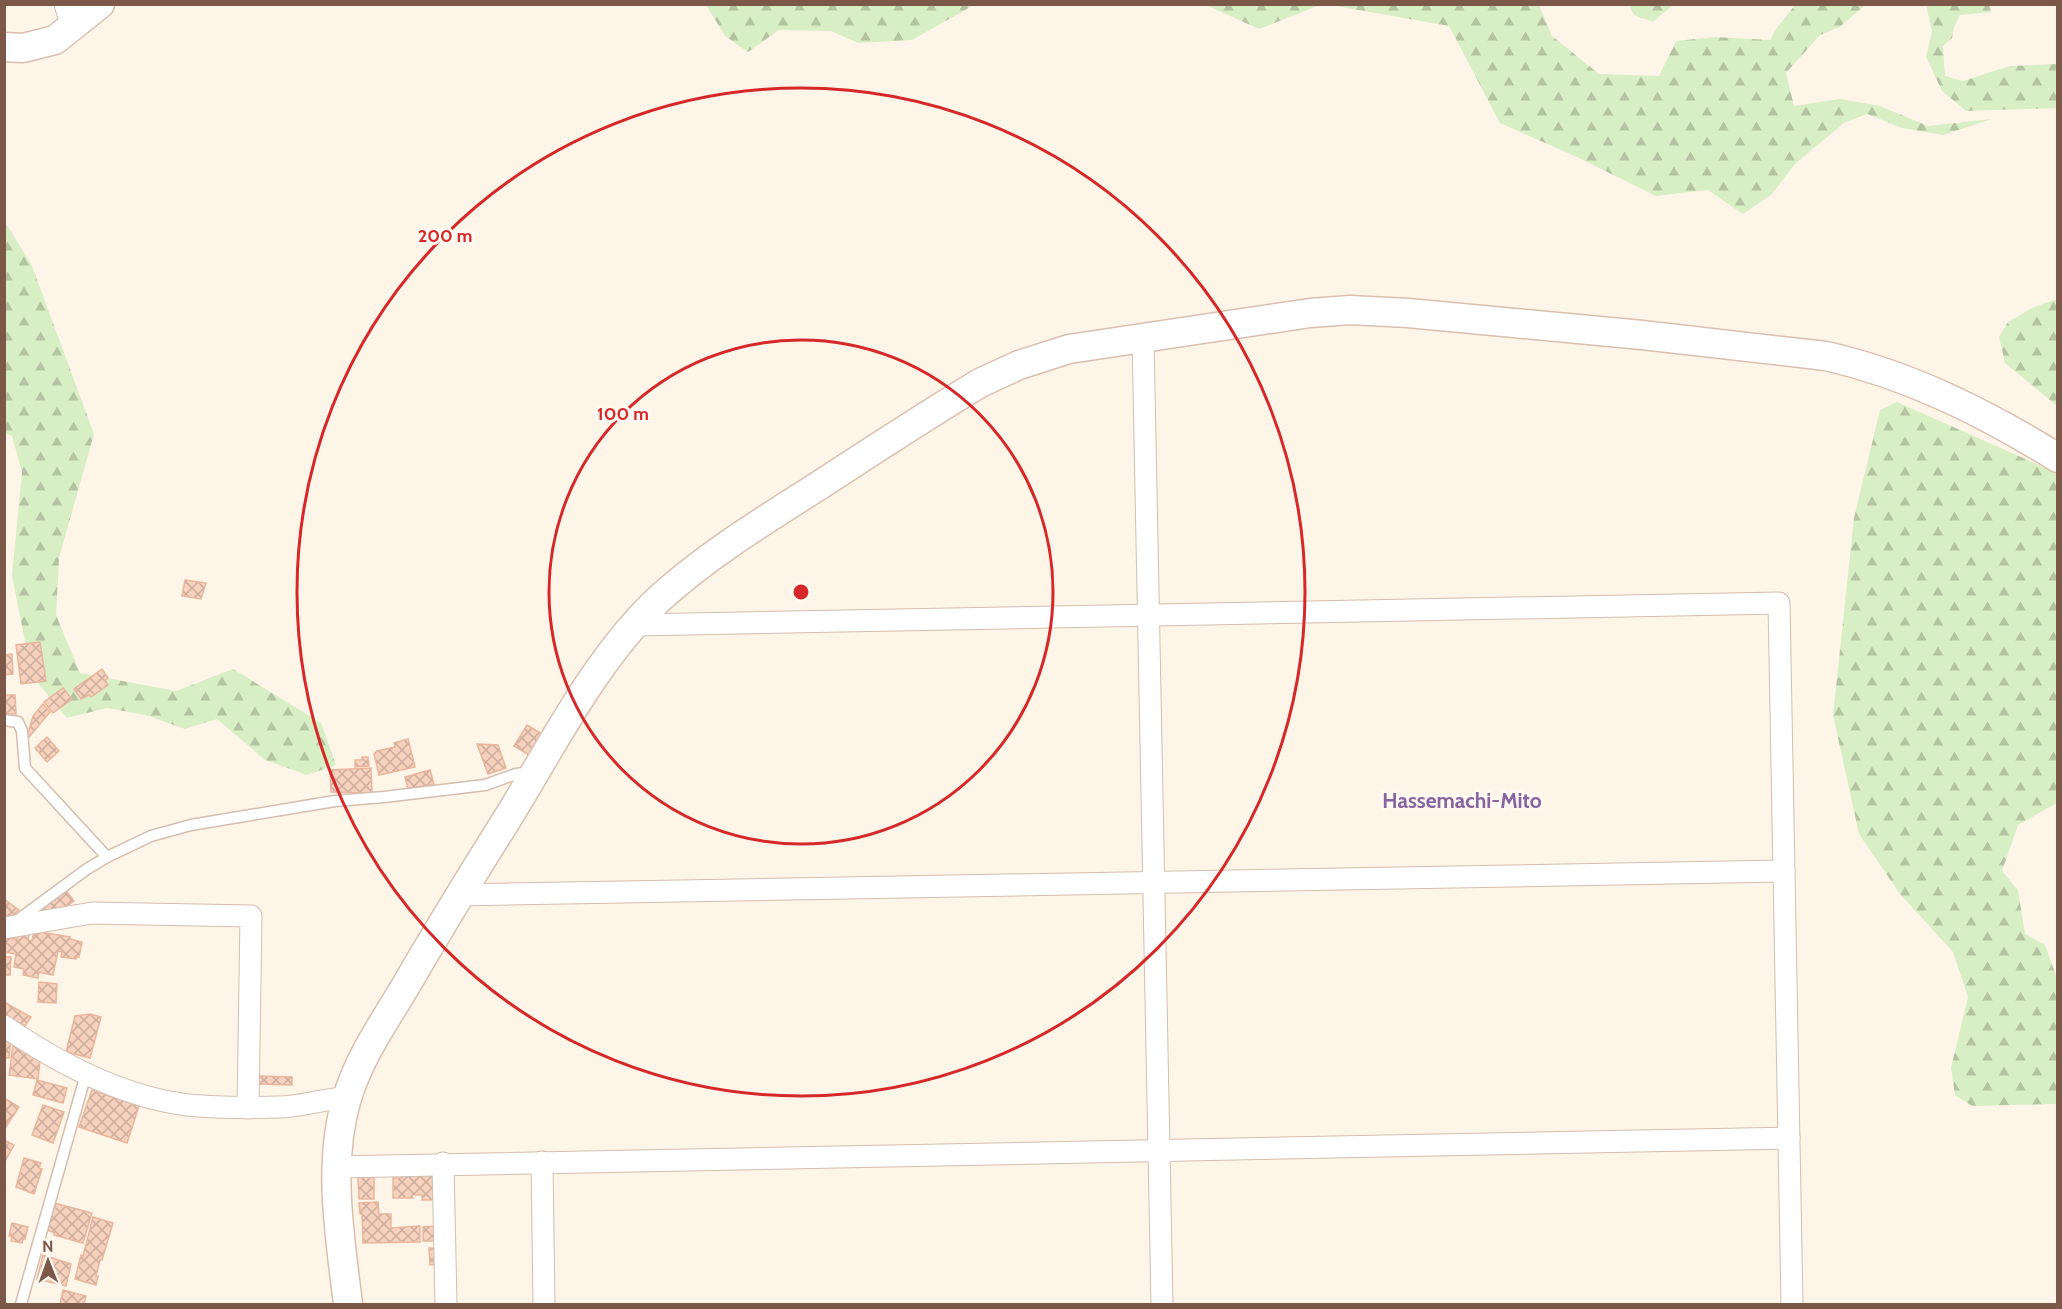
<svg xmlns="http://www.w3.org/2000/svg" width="2062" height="1309" font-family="Cabin,sans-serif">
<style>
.forest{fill:url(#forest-firs)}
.building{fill:url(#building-cross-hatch);stroke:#eab69c;stroke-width:1.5}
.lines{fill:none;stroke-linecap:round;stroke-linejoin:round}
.lane-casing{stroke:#d4beaf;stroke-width:13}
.street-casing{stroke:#d4beaf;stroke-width:23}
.secondary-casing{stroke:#dabfaf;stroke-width:31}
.lane{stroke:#fff;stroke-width:10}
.street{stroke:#fff;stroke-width:21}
.secondary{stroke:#fff;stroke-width:28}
.ring{fill:none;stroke:#d62828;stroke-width:3}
.labels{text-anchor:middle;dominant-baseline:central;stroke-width:6;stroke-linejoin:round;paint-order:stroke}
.quarter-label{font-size:21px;font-weight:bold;fill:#88659f;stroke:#fff9f1}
.centre{fill:#d62828;stroke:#fff9f1;stroke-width:3}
.ring-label{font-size:18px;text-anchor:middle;font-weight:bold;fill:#d62828;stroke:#fff9f1;stroke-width:6;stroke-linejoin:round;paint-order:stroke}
</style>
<defs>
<pattern id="forest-firs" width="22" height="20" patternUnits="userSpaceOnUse" patternTransform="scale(1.5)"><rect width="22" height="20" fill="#d8eec5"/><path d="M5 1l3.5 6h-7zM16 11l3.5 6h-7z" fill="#b4c4a2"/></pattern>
<pattern id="building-cross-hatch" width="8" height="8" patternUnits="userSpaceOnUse" patternTransform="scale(1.5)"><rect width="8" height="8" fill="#f6d1be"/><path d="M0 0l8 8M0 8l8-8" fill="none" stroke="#ccac9c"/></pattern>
</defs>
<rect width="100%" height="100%" fill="#fef5e9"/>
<!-- forest -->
<g class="forest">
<polygon points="706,5 974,5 912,40 858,43 831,31 779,30 748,52 725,36"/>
<polygon points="1206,5 1320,5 1259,29"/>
<polygon points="1330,5 1539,5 1552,36 1599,74 1659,76 1676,41 1715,37 1770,40 1776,29 1795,5 1865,5 1840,27 1820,35 1786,73 1794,106 1840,99 1880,106 1928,126 1992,119 1943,135 1902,128 1867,114 1844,123 1796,163 1771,195 1743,214 1708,190 1656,196 1579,158 1500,123 1449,26"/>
<polygon points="1629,5 1678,5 1672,6 1653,22 1634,15"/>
<polygon points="1926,5 1989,5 1991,12 1960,15 1954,27 1952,38 1943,46 1945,76 1963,81 2010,66 2057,64 2057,108 1966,111 1942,91 1926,57 1932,31"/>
<polygon points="4,220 32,266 94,434 59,558 56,615 80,673 176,691 233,669 321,723 336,765 307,775 265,760 217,719 185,729 146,715 107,708 67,718 32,676 12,576 22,472 12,436 5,433"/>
<polygon points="2057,299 2058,299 2057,406 2005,363 1999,337 2008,322 2034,307"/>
<polygon points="1897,402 2057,473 2057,803 2018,825 2002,871 2018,890 2025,934 2045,945 2057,978 2057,1104 1972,1106 1955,1095 1951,1068 1968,997 1953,952 1900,894 1859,834 1833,715 1854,518 1880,410"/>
</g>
<!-- building -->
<g class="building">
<polygon points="185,580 206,583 201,599 182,596"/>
<polygon points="40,642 46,681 21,684 16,645"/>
<polygon points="12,654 13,674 4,675 4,655"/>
<polygon points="102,669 108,678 105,680 108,685 91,697 89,695 81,699 74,689"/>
<polygon points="63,688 72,699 53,713 44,702"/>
<polygon points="4,695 15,695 16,714 4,714"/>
<polygon points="43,704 50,712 29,737 27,736 33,716"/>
<polygon points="527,725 542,734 529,755 514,746"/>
<polygon points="47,737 59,751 47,762 35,748"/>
<polygon points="408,739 415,767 379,775 374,754 377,751 395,747 394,743"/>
<polygon points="477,744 498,745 506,768 488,774"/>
<polygon points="362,757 368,757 369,766 355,767 355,760 362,760"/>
<polygon points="371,768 372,793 331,792 330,770"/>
<polygon points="430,770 434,784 408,789 405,777"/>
<polygon points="65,889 74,901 62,909 47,914 41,907"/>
<polygon points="4,899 19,910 4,922"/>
<polygon points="30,929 28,940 32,941 34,931 70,937 70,939 82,942 79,957 76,957 76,959 61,957 62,952 58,951 53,975 39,972 38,978 23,975 24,969 14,967 16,954 4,952 4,938 17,939 19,932"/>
<polygon points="4,957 11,957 10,975 4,975"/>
<polygon points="39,982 57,984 56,1003 38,1002"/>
<polygon points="4,1002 31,1017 25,1026 23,1025 21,1029 4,1019"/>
<polygon points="90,1014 101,1017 90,1058 66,1052 75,1016"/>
<polygon points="4,1036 11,1037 9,1058 4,1058"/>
<polygon points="13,1045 41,1052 38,1079 9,1075"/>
<polygon points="259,1076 292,1077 292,1085 259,1084"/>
<polygon points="37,1080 67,1088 63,1103 33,1095"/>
<polygon points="92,1090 139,1106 127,1143 79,1127"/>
<polygon points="4,1098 19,1107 4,1130"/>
<polygon points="43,1105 64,1112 53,1143 32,1135"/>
<polygon points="4,1140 14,1145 4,1163"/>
<polygon points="24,1158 41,1163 39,1168 42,1169 34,1194 16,1187"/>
<polygon points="402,1175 433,1175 433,1200 422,1200 422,1195 412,1195 413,1198 393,1198 393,1178 402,1178"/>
<polygon points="358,1177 374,1177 374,1199 359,1199"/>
<polygon points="378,1202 379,1214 391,1214 391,1228 420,1226 420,1242 363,1243 362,1214 360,1214 359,1203"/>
<polygon points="54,1203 92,1213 83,1243 54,1235 55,1233 47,1230"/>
<polygon points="93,1217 113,1223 102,1260 100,1260 96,1276 98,1276 96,1285 75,1279 81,1255 83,1256"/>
<polygon points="12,1223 28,1227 25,1239 23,1239 22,1243 11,1241 12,1236 9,1236"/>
<polygon points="437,1226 437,1241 423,1241 423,1227"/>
<polygon points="429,1248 439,1248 439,1264 430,1265"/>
<polygon points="43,1255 71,1264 66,1286 37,1279"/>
<polygon points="63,1290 86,1296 84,1304 60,1304"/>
</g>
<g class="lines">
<!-- lane casing -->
<g class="lane-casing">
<g id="lane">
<polyline points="4,720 18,722 22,731 25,768 107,857"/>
<polyline points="15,922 87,869 107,857 151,836 191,825 335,801 384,797 485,785 516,774 532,772"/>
<polyline points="21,1304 86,1074"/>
</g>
</g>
<!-- street casing -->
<g class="street-casing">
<g id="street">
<polyline points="65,4 72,28"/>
<polyline points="1143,337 1162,1304"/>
<polyline points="635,625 1779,603 1792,1304"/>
<polyline points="459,895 1784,871"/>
<polyline points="4,928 92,913 251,916 248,1108"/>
<path d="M4,1026C58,1063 122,1097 188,1105C218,1108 249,1108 279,1107C302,1107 324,1098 347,1098"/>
<polyline points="542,1162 544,1304"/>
<polyline points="443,1163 446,1304"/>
<polyline points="337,1167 1789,1138"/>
</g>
</g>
<!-- secondary casing -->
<g class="secondary-casing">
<g id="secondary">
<polyline points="4,47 23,48 55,40 100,4"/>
<path d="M348,1304C340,1237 327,1164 347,1098C360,1056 383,1024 405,987C437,932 470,878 504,824C551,749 594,660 659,599C705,557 757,525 809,492C866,455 922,418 980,383L1019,365L1069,349L1310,313L1350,310L1408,313L1642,335L1826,356C1910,375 1985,413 2058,458"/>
</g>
</g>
<!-- lane -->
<use href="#lane" class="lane"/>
<!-- street -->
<use href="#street" class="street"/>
<!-- secondary -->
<use href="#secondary" class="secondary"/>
</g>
<!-- distance rings -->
<g class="ring">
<circle cx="801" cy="592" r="252"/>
<circle cx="801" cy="592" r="504"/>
</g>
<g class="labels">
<!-- quarter labels -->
<g class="quarter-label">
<text x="1462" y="800">Hassemachi-Mito</text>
</g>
</g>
<circle cx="801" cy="592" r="9" class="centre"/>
<g class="ring-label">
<text x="445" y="242">200 m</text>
<text x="623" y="420">100 m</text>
</g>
<!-- border -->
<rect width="2062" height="1309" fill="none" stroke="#7c5849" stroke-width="12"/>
<!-- north arrow -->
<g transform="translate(48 1261) rotate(359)" stroke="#fff9f1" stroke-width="4.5" paint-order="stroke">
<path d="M0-4.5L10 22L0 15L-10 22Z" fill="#7c5849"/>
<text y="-9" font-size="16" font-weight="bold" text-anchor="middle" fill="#7c5849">N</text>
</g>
</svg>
